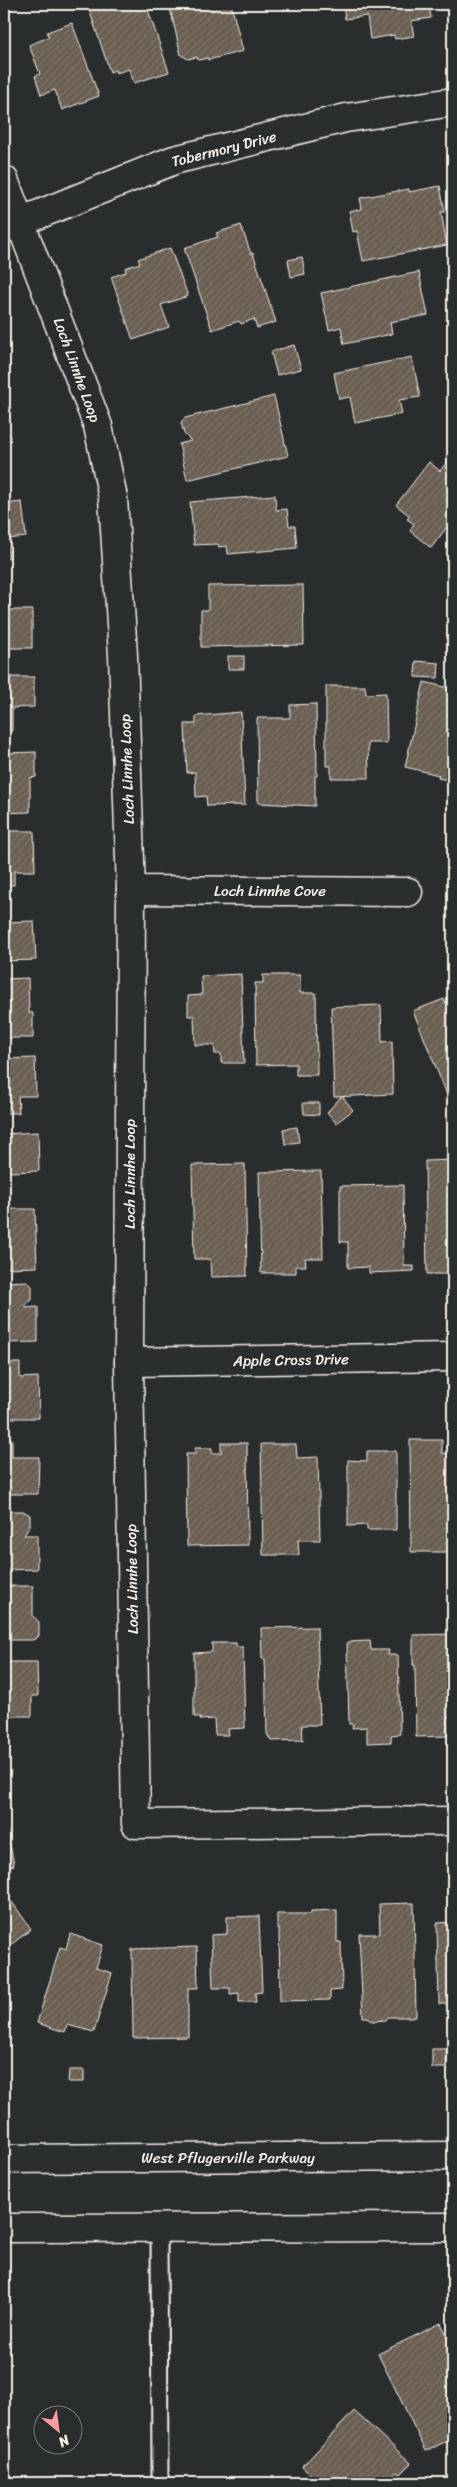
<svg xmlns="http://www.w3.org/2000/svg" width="457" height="2487" font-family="Sriracha,sans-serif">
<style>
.building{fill:url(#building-hatch);stroke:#f4f1e8}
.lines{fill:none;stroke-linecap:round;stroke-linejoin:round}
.lane-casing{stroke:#f4f1e8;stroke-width:19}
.street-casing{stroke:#f4f1e8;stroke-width:31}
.secondary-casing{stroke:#f4f1e8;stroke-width:31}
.lane{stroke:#2a2d2e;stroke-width:15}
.street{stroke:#2a2d2e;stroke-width:28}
.secondary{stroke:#2a2d2e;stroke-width:28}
.labels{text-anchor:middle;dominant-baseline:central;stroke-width:5;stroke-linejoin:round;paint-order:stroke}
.street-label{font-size:15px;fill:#f4f1e8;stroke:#2a2d2e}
</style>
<defs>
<pattern id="building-hatch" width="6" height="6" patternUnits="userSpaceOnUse" patternTransform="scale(1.25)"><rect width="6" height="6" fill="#6a5d51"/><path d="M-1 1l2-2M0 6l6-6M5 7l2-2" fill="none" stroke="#80756a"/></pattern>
</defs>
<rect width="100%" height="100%" fill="#2a2d2e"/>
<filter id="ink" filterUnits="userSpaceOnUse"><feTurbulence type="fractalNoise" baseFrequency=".02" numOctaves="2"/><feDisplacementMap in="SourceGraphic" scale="10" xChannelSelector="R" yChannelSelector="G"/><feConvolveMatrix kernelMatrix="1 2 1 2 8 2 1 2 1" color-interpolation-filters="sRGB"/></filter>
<g filter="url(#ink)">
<!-- building -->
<g class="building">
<polygon points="105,4 146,4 169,72 134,83 129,69 116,73 115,70 110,72 89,9"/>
<polygon points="169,4 231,4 243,51 208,60 208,58 198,60 197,57 188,59 181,55"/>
<polygon points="343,4 429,4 431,18 411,21 414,36 395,39 394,35 370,39 367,16 345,19"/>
<polygon points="72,23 99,96 62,110 55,90 41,95 35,76 40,74 29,45 49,37 47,32"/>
<polygon points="440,186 445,212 441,212 447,245 363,261 357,231 353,232 349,211 362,209 360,198 409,189 409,192"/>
<polygon points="241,225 251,254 253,253 276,322 257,328 254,319 241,324 239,321 212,330 184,248 218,237 216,233"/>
<polygon points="170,248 188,296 161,305 169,327 133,340 111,277 126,272 125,268 140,263 138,259"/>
<polygon points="302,257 305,274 291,277 288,260"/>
<polygon points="419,272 428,315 390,322 392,334 344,344 341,327 329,330 321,293"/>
<polygon points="294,345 301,369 277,375 271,352"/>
<polygon points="412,357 420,397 399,400 402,414 355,423 350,397 339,399 334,373"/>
<polygon points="274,396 288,456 187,480 179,444 191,441 184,434 181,422 185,418"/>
<polygon points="453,454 453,519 431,548 410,531 414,524 407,519 410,516 396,505 429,462 440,471"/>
<polygon points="275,495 276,510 287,509 289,526 295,526 297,548 228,554 227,546 219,547 218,544 194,545 190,502"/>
<polygon points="22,502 26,537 7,539 9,558 4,559 4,504"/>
<polygon points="303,585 304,645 201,647 201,610 208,610 208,586"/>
<rect x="4" y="610" width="28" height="38"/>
<rect x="228" y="656" width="16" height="13"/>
<polygon points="416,661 439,663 438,678 415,677"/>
<polygon points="4,677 34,677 34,707 12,708 12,731 4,731"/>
<polygon points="424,682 453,689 453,685 453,781 438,778 439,775 405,767"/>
<polygon points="326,686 365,686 366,694 386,693 387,743 368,743 369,778 331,778 331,766 326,766"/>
<polygon points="316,704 317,776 315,776 315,806 258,803 257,718 290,718 290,705"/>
<polygon points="241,712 245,805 207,806 206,796 196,797 195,772 187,773 185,724 196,724 196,716"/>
<polygon points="36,752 36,777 30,778 30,812 4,813 4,753"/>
<polygon points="4,831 34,831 35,871 14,871 14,885 4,885"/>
<polygon points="4,908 6,908 6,922 34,921 36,960 4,961"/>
<polygon points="241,974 244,1063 221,1063 221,1054 215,1054 214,1045 195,1045 194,1016 188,1016 188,996 202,995 201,976"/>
<polygon points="263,975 300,975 300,993 316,993 317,1075 296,1075 296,1064 256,1065 255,983 263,983"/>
<polygon points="28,978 29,1013 33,1013 33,1038 4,1038 4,979"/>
<polygon points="444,999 445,1003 453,999 452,1107 413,1011"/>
<polygon points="381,1005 382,1042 392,1041 393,1094 334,1097 331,1007"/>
<polygon points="35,1058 36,1096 18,1096 19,1113 4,1113 4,1059"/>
<polygon points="342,1096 353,1110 336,1123 327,1112"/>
<polygon points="303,1103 319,1103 319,1115 304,1114"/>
<polygon points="297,1127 299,1142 285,1144 283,1129"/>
<polygon points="38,1132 39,1171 7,1172 7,1187 4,1187 4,1134"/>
<polygon points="453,1160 453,1274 427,1274 425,1161"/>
<polygon points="245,1164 247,1276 211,1277 210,1259 194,1259 192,1165"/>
<polygon points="321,1171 323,1258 305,1258 306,1266 296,1266 296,1273 261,1273 259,1172"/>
<polygon points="403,1185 404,1266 414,1266 414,1271 369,1273 369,1267 348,1268 348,1242 340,1242 340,1186"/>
<polygon points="4,1209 35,1209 37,1267 4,1268"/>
<polygon points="27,1281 32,1286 32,1300 26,1304 26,1308 38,1307 38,1342 4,1343 4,1282"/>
<polygon points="4,1363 20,1363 20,1378 38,1377 39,1418 4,1418"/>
<polygon points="4,1439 12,1439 12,1457 39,1457 38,1494 4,1494"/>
<polygon points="410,1440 442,1440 442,1453 453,1454 453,1552 411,1552"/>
<polygon points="221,1443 247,1443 248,1545 187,1546 186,1454 195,1454 195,1448 212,1448 212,1453 221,1453"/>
<polygon points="261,1444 296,1444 297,1458 318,1457 320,1540 298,1540 299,1555 263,1555"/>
<polygon points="367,1451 396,1451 396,1530 367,1530 367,1525 348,1526 348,1460 367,1461"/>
<polygon points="4,1511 23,1511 30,1515 30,1526 24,1535 37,1535 37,1569 4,1570"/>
<polygon points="4,1586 33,1586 33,1616 39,1622 39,1636 33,1640 4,1640"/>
<polygon points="317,1627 320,1725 302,1725 303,1740 271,1741 267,1734 265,1659 262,1659 261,1628"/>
<polygon points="453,1634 453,1717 447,1717 448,1736 416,1737 415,1665 413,1665 413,1635"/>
<polygon points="370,1641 371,1650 389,1650 388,1655 398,1655 400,1734 391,1735 391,1742 367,1743 367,1727 352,1728 353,1724 349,1724 347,1642"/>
<polygon points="212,1643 236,1643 236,1647 243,1647 245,1728 228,1729 229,1735 215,1735 214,1719 200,1720 200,1717 194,1717 194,1653 212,1652"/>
<polygon points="4,1662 37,1662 38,1696 32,1696 32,1716 4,1716"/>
<polygon points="4,1764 7,1764 8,1798 4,1798"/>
<polygon points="7,1829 14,1865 4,1868 4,1830"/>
<polygon points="12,1902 31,1929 4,1950 4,1908"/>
<polygon points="414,1903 416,2017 388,2017 386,2020 372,2021 367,2017 363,2017 359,1934 380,1934 379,1904"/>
<polygon points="337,1910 337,1942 341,1942 342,1990 330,1991 330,2000 280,2001 279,1928 277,1928 277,1914 311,1914 311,1911"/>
<polygon points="259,1916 262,1992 255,1993 256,2002 239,2002 239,1993 230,1994 230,1988 213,1988 211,1935 227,1934 227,1917"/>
<polygon points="453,1922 453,2004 439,2004 437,1923"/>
<polygon points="70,1934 103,1945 96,1968 112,1973 94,2032 67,2025 65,2032 37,2023 60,1947 66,1949"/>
<polygon points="197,1947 198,1988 188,1988 188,2037 133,2038 132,1949"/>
<polygon points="432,2049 447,2049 446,2068 432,2068"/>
<polygon points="69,2070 84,2070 84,2082 68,2082"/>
<polygon points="441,2323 453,2348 453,2414 447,2416 453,2428 453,2438 426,2451 378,2354"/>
<polygon points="354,2411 411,2463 400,2474 396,2472 385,2483 320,2483 302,2467"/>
<polygon points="258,2478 275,2483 257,2483"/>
</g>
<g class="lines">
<!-- lane casing -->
<g class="lane-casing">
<polyline id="lane" points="159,2228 160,2483"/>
</g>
<!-- street casing -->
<g class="street-casing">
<g id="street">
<polyline points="4,180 98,426 113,498 123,655 131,890 129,1362 136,1824 453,1821"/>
<polyline points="5,228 174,160 346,118 453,102"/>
<polyline points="131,890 408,892"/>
<polyline points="129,1362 453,1357"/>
</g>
</g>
<!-- secondary casing -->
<g class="secondary-casing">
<g id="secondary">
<polyline points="4,2159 453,2156"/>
<polyline points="4,2228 453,2227"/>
</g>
</g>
<!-- lane -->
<use href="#lane" class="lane"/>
<!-- street -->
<use href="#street" class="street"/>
<!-- secondary -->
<use href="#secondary" class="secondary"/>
</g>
</g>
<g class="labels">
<!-- street labels -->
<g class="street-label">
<text transform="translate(224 149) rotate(-14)">Tobermory Drive</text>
<text transform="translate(77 370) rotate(70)">Loch Linnhe Loop</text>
<text transform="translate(127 769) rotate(-92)">Loch Linnhe Loop</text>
<text x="270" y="891">Loch Linnhe Cove</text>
<text transform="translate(130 1174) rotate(-90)">Loch Linnhe Loop</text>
<text transform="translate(291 1360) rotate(-1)">Apple Cross Drive</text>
<text transform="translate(132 1579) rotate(-91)">Loch Linnhe Loop</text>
<text x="228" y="2158">West Pflugerville Parkway</text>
</g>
</g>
<!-- margin -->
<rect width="457" height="2487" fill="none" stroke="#2a2d2e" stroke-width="20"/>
<rect x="10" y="10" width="437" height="2467" fill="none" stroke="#f4f1e8" stroke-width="2" filter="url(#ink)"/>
<!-- north arrow -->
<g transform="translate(58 2430) rotate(151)"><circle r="24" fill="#2a2d2e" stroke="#7b7b78"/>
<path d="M0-4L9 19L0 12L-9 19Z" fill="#ff9aa2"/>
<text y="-8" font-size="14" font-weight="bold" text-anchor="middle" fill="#f4f1e8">N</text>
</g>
</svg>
